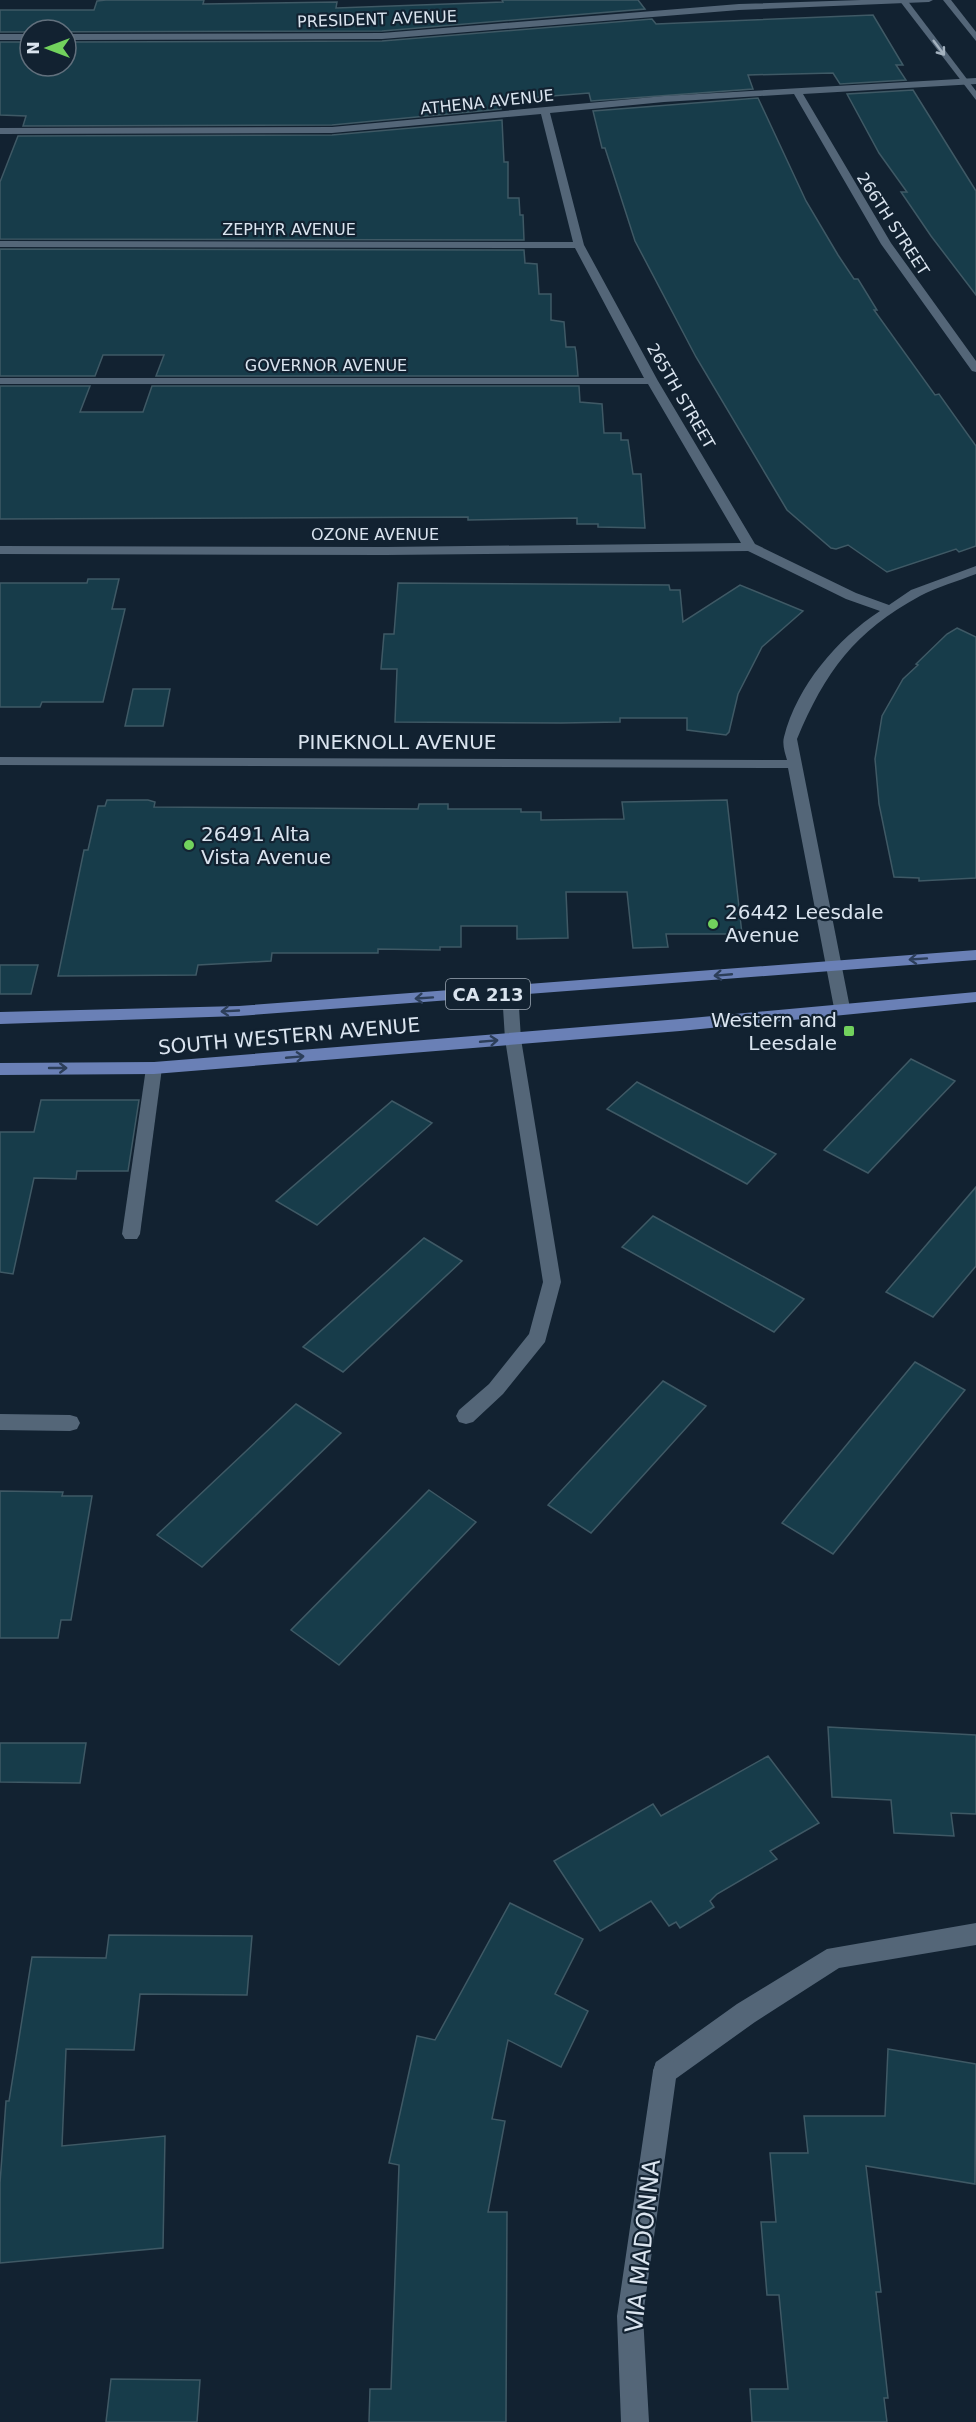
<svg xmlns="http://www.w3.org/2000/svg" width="976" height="2422" font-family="'DejaVu Sans',sans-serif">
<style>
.building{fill:#173c4a;stroke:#3f5965;stroke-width:1.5}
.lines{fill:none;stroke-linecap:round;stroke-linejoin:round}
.lane{fill:#546678;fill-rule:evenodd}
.street{fill:#546678;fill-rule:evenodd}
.secondary{fill:#546678;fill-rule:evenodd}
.primary{fill:#6a80b6;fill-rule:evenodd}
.oneway{stroke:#a4b2bf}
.oneway2{stroke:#2c3e59}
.poi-dot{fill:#72d25d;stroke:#122231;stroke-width:2}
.labels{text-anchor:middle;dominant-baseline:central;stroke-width:4.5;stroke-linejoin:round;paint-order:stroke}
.far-street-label{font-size:16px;fill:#dae4ef;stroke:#122231}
.shield{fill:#122231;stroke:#9eaab6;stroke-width:1.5}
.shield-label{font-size:18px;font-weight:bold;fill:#dae4ef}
.street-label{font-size:20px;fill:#dae4ef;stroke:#122231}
.poi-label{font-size:20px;fill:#dae4ef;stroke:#122231;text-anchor:start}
.near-street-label{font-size:24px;fill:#dae4ef;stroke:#122231}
</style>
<rect width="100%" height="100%" fill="#122231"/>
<!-- building -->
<g class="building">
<polygon points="106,0 204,0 203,4 337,2 336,8 503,2 502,0 638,0 645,9 382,31 0,32 0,10 94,10 97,1"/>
<polygon points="873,15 903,65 896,65 906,80 840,84 833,73 748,75 753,89 591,101 589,93 501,100 501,109 332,125 23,126 26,116 0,115 0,42 30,42 30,66 66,66 66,42 382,41 652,19 656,24"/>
<polygon points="913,90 976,191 976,295 931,236 901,192 907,192 879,153 847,94"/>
<polygon points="758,98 806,201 838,255 854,279 858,279 877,310 874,310 935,395 939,394 976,446 976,546 959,552 956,549 887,572 848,545 836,549 831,548 787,510 696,357 635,241 605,148 602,148 593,111"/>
<polygon points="502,120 504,162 508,162 508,198 519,198 520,215 523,215 524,240 0,239 0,182 18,136 332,135"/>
<polygon points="0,249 524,250 525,263 537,264 539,294 551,294 551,320 564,322 566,347 575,347 576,352 578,376 156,376 164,355 103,355 95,376 0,376"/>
<polygon points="0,386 90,386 80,412 143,412 152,386 579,386 580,402 602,404 604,433 621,433 621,440 628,440 633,474 641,474 645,528 598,527 598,524 577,524 577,518 468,520 468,517 0,519"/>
<polygon points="88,579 119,579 112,609 125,609 103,702 42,702 40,707 0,707 0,583 87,583"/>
<polygon points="398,583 669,585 670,590 680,590 683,622 740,585 803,611 762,647 738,694 729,732 726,735 687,730 687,718 620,718 620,722 561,723 395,722 397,669 381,669 384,634 394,634"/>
<polygon points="957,628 976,637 976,878 919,881 919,878 894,877 879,804 875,759 882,716 903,679 918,665 916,664 947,634"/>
<polygon points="133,689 170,689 163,726 125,726"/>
<polygon points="107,800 148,800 155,802 154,807 418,809 419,804 448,804 448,809 521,809 521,812 541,812 541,820 624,819 622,802 727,800 742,934 666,934 668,947 633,948 627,892 566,892 568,938 517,939 517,926 461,926 461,947 440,947 440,950 378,949 378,953 272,953 271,961 198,965 196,975 58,976 84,850 88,850 98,806 105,806"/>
<polygon points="0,965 38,965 31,994 0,994"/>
<polygon points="911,1059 955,1081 868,1173 824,1150"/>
<polygon points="637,1082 776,1154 747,1184 607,1109"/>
<polygon points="41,1100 139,1100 128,1171 77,1171 76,1179 34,1178 13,1274 0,1272 0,1132 34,1132"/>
<polygon points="392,1101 432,1123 317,1225 276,1201"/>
<polygon points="976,1187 976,1266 933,1317 886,1292"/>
<polygon points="653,1216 804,1299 774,1332 622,1247"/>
<polygon points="424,1238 462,1261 343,1372 303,1347"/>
<polygon points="915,1362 965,1390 833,1554 782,1523"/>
<polygon points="663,1381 706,1406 591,1533 548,1505"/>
<polygon points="296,1404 341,1433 202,1567 157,1535"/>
<polygon points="429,1490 476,1522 339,1665 291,1630"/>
<polygon points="0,1491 63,1492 62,1496 92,1496 71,1620 61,1620 58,1638 0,1638"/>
<polygon points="828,1727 976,1735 976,1814 951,1813 954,1836 894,1833 891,1800 832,1797"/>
<polygon points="0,1743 86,1743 80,1783 0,1782"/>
<polygon points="768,1756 819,1823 770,1851 777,1859 717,1894 710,1901 714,1907 680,1928 676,1922 669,1926 651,1901 600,1931 554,1861 653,1804 661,1816"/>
<polygon points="510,1903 583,1939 555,1994 588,2011 561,2067 508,2040 492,2119 505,2121 488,2212 507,2212 506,2422 369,2422 370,2389 391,2389 399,2165 389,2163 417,2036 435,2040"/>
<polygon points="109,1935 252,1936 247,1995 140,1994 134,2050 66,2049 62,2146 165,2136 163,2248 0,2263 0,2183 6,2101 9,2101 32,1957 106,1958"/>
<polygon points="888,2049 976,2064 975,2184 866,2166 881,2292 876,2292 888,2398 884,2398 887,2422 752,2422 750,2389 788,2389 779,2295 767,2295 761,2222 776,2222 770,2153 808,2153 804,2116 885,2116"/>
<polygon points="111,2379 200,2380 197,2422 106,2422"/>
</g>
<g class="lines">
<!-- lane -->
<g class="lane">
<polygon points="510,987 518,992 521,1039 561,1282 545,1342 503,1394 473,1422 466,1424 459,1422 456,1416 459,1410 489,1384 529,1334 543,1282 505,1039 502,992"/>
<polygon points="154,1062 162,1068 140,1234 137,1239 125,1239 122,1234 146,1068"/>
</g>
<!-- street -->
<g class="street">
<polygon points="861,0 933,0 929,2 739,10 382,39 66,40 66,34 382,33 739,4"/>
<rect x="0" y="34" width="30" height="6"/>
<path d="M976,78V84L803,94L891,243L976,361V372L972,371L881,244L794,94L664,102L550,113L584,245L658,381L755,544L856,593L889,605L911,590L976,566V574C958,581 937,587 920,596C855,631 825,672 797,739L850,1008L848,1012L842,1013L834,1008L788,768L0,765V757L787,760C785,753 782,744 784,737C797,686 837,639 880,611L846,599L748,551L386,555L0,554V546L386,547L741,543L648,384H0V378H644L575,248L0,247V241L573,242L541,114L332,133L0,134V128L332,127L664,96Z"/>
<polygon points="0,1414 70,1415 77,1417 80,1423 77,1429 70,1431 0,1430"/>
<polygon points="976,1923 976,1945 839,1968 755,2022 674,2080 665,2083 656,2080 653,2071 656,2062 737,2004 827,1949"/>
</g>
<!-- secondary -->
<g class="secondary">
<polygon points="899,0 907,0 976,91 976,100"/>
<polygon points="943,0 951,0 976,32 976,41"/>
<polygon points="665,2059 674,2062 677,2071 643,2316 649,2422 621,2422 617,2316 653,2071 656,2062"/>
</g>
<!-- primary -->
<g class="primary">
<polygon points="976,950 976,960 239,1016 0,1024 0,1012 239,1006"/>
<polygon points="976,992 976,1002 680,1031 154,1074 0,1075 0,1063 154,1062 680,1019"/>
</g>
</g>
<!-- one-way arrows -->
<defs><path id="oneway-shaft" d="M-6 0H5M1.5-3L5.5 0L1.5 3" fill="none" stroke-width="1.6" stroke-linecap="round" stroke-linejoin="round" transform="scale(1.5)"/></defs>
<use class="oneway" href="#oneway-shaft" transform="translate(939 48) rotate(53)"/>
<g class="oneway2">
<use href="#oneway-shaft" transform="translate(918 959) rotate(176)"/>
<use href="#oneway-shaft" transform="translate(723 975) rotate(175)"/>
<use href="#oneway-shaft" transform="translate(424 998) rotate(176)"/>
<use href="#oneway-shaft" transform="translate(230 1011) rotate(177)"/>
<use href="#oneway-shaft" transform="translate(489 1041) rotate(-5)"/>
<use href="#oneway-shaft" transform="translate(295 1057) rotate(-5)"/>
<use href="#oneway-shaft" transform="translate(58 1068)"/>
</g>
<!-- markers -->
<g class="poi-dot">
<circle cx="189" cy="845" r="6"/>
<circle cx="713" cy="924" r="6"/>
<rect x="843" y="1025" width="12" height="12" rx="3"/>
</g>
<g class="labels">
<!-- far-street labels -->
<g class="far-street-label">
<text transform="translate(377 19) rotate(-2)">PRESIDENT AVENUE</text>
<text transform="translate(487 102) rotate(-6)">ATHENA AVENUE</text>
<text transform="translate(893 224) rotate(57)">266TH STREET</text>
<text x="289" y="229">ZEPHYR AVENUE</text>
<text x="326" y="365">GOVERNOR AVENUE</text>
<text transform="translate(681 396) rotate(60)">265TH STREET</text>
<text x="375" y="534">OZONE AVENUE</text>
</g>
<!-- shield labels -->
<rect class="shield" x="446" y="979" width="84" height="30" rx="4.5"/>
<g class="shield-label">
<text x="488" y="994">CA 213</text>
</g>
<!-- street labels -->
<g class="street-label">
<text x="397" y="742">PINEKNOLL AVENUE</text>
<text transform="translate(289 1036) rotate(-5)">SOUTH WESTERN AVENUE</text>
</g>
<!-- poi labels -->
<g class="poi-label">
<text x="201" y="834">26491 Alta<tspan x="201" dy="23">Vista Avenue</tspan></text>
<text x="725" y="912">26442 Leesdale<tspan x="725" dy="23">Avenue</tspan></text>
<text x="837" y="1020" text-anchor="end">Western and<tspan x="837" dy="23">Leesdale</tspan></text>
</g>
<!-- near-street labels -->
<g class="near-street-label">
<text transform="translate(643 2246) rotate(-84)">VIA MADONNA</text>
</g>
</g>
<!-- north arrow -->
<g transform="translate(48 48) rotate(270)"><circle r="28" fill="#122231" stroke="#62707d" stroke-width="1.5"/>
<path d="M0-4.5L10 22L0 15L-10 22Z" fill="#72d25d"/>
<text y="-9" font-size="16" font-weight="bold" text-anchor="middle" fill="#dae4ef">N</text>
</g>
</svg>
